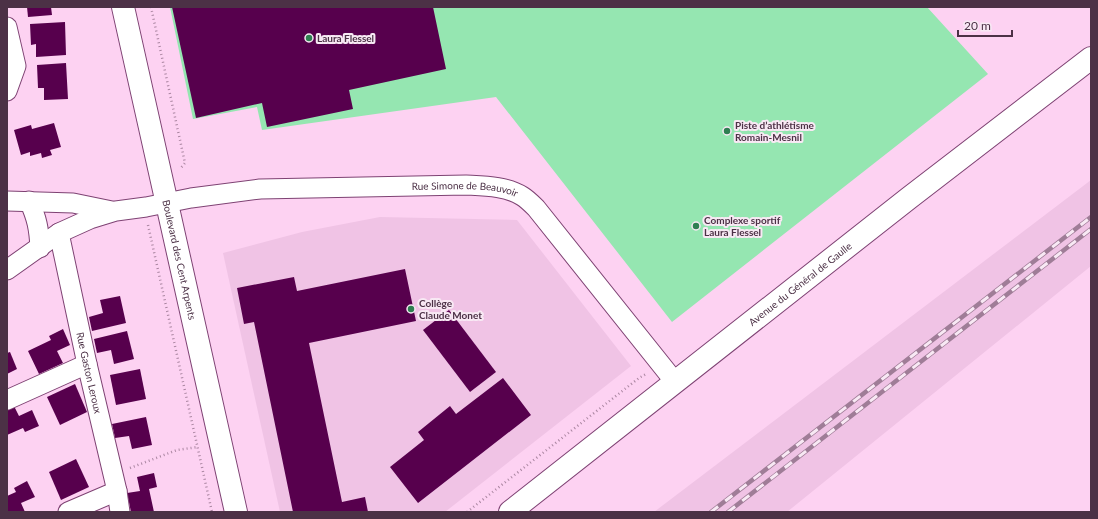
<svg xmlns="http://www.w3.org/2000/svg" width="1098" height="519" font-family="Lato,sans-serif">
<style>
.built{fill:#f0c3e5}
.green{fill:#95e6b1}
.building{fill:#57004d}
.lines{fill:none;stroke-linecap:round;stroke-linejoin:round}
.street-casing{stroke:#7e4273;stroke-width:21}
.secondary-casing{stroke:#7e4273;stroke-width:24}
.path{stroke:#ab87a2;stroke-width:2.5;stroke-dasharray:1 3;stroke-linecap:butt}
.street{stroke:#fff;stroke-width:19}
.secondary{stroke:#fff;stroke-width:22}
.rail-casing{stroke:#9f7d97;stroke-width:4.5}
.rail{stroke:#f8e9f4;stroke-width:3;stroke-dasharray:9;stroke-linecap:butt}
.poi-dot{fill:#2e7f51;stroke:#f8e9f4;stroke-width:1.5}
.labels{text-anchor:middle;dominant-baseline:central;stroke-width:4;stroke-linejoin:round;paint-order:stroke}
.poi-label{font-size:10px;font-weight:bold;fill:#4c3146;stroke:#f8e9f4;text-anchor:start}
.street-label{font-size:10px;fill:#4c3146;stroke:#f8e9f4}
</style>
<rect width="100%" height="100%" fill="#fdd2f2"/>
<!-- built -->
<g class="built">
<polygon points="1091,180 1091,266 787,512 654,512"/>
<polygon points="380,217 517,220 631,366 445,512 280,512 223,253 302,232"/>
</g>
<!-- green -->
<polygon class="green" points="170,7 927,7 988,74 672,322 496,97 262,130 257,107 193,119"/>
<!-- building -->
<g class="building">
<polygon points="27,7 51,7 52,15 28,17"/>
<polygon points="172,7 433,7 446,69 349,90 353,109 267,127 262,103 196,118"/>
<polygon points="65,22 66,55 36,57 36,44 31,45 30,24"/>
<polygon points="66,63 68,99 44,100 44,88 38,88 37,65"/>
<polygon points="54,123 61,147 50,150 52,155 42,158 41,153 30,156 30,152 21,155 14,130 31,125 32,129"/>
<polygon points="405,269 416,321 309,343 342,502 365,497 368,512 293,512 254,322 244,324 237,288 294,277 297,291"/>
<polygon points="120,296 126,323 92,331 89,317 103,313 100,300"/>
<polygon points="449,310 496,372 470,392 423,330"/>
<polygon points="63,329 70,345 57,351 63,363 39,374 28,351 51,340 49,336"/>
<polygon points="127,331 134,359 114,364 111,350 97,353 94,339"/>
<polygon points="10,352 17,369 7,374 7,353"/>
<polygon points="140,369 146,399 116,405 110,375"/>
<polygon points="503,378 531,415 418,503 390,467 424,440 418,432 450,406 456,414"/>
<polygon points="75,384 87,412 60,425 47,397"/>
<polygon points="13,404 19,416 32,410 39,426 25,432 23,428 7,435 7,407"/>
<polygon points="146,417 152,445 132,449 129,436 115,438 112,424"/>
<polygon points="76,459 89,487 61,500 49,472"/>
<polygon points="154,473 157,487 149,489 154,512 131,512 127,493 140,491 137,477"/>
<polygon points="27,481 35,497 21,503 25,512 7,512 7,496 16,492 14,488"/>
</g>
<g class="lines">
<!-- street casing -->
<g class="street-casing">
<g id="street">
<polyline points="7,27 16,66 7,91"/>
<polyline points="7,201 73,203 112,211"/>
<path d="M29,201C37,218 39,229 40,248"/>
<path id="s1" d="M59,233L87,364L117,491L120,512"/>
<path id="s2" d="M7,270L59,233L90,219L116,211L146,207L191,198L260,189L466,185C485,186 506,186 522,196C527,199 532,204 536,208L675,382"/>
<polyline points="7,400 87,364"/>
<polyline points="68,512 117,491"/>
</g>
</g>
<!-- secondary casing -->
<g class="secondary-casing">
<g id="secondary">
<path id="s3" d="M123,7L236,512"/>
<path id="s4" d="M510,512L909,198L1091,58"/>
</g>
</g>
<!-- path -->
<g class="path">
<polyline points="151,7 185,163 180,169"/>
<polyline points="148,225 212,512"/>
<polyline points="130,468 177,450 198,447"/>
<polyline points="467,512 639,378 646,374"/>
</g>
<!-- street -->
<use href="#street" class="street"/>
<!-- secondary -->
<use href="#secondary" class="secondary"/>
<!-- rail casing -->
<g class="rail-casing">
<g id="rail">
<polyline points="711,512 1091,217"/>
<polyline points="728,512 1091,229"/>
</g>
</g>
<!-- rail -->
<use href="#rail" class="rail"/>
</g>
<!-- markers -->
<g class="poi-dot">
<circle cx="309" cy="38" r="4"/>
<circle cx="727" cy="131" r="4"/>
<circle cx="696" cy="226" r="4"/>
<circle cx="411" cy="309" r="4"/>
</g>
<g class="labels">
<!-- poi labels -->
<g class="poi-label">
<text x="317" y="38">Laura Flessel</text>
<text x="735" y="125">Piste d’athlétisme<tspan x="735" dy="12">Romain-Mesnil</tspan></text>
<text x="704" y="220">Complexe sportif<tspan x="704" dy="12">Laura Flessel</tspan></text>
<text x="419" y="303">Collège<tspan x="419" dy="12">Claude Monet</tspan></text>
</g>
<!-- street labels -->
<g class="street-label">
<text stroke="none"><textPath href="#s2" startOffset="476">Rue Simone de Beauvoir</textPath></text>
<text stroke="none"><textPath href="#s3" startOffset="259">Boulevard des Cent Arpents</textPath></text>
<text stroke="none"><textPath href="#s4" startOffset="369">Avenue du Général de Gaulle</textPath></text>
<text stroke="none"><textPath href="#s1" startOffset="143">Rue Gaston Leroux</textPath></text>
</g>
</g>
<!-- border -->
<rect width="1098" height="519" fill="none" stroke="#4c3146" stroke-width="16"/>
<!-- scale -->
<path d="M958 30v6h54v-6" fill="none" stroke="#4c3146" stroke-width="2"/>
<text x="964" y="30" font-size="12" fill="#4c3146" stroke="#f8e9f4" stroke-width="3" paint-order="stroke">20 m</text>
</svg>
